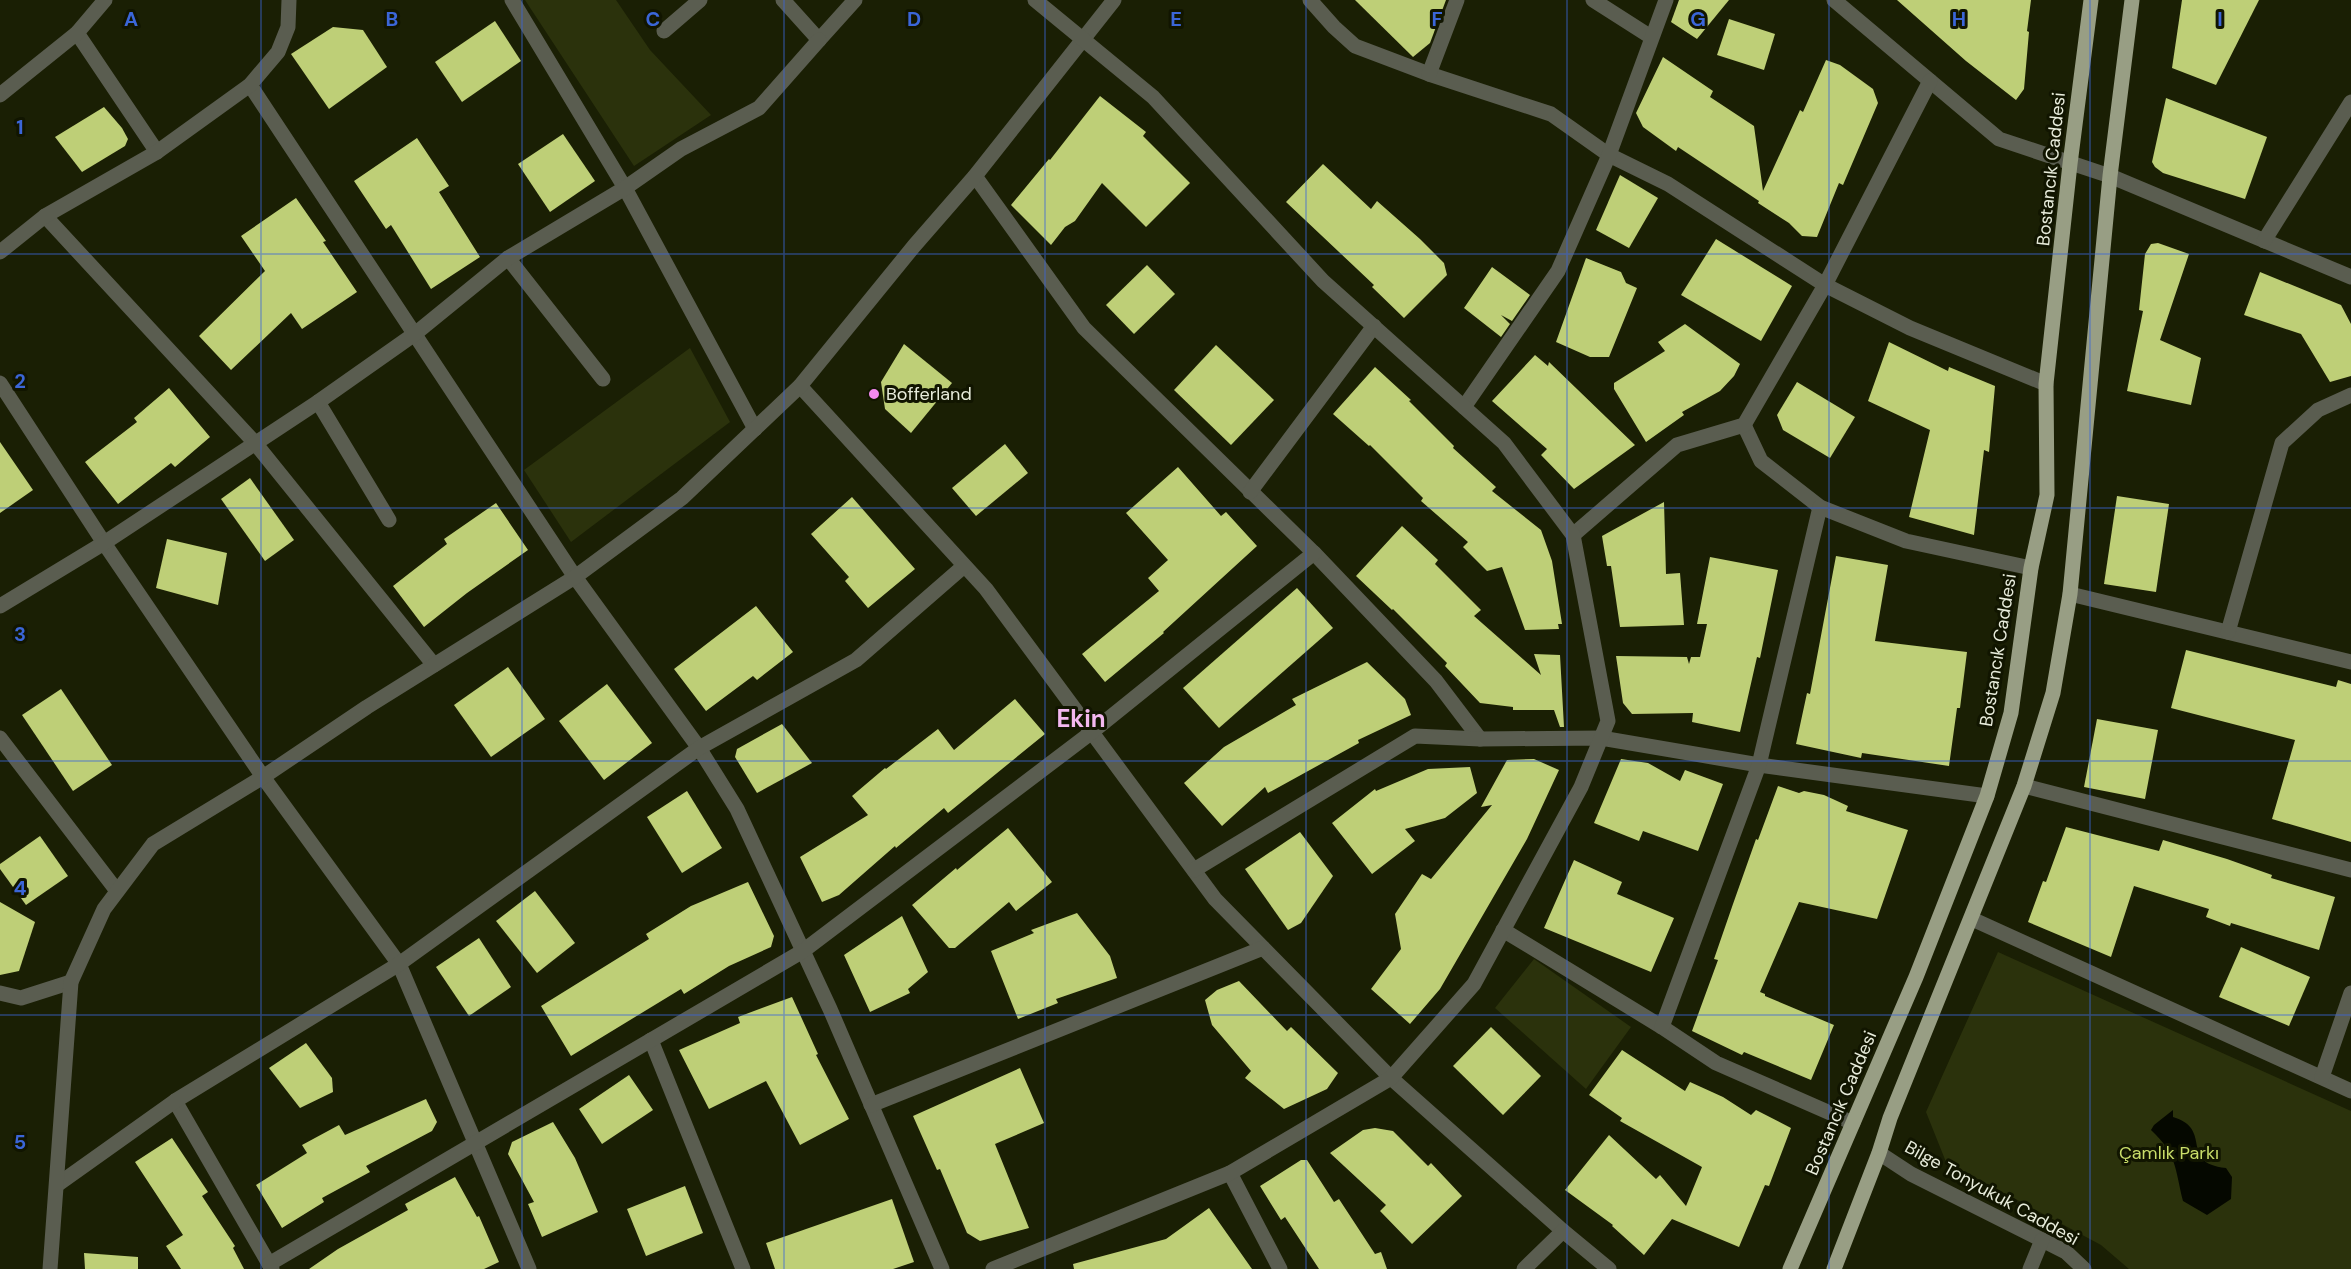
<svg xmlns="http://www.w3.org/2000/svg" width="2351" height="1269" font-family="'DM Sans',sans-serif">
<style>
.green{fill:#2b320c}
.water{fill:#050800}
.building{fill:#becf77}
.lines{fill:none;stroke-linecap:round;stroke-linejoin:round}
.minor{stroke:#5a5d50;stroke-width:15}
.major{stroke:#989e84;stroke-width:15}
.grid{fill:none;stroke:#3b66d8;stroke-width:1.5;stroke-opacity:0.55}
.poi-dot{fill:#f489f1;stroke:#111500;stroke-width:2}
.labels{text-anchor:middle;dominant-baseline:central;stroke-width:6;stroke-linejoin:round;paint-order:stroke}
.street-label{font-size:18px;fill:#e8ecdb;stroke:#111500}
.poi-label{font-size:18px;fill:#e8ecdb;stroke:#111500;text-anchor:start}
.park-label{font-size:18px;fill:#cadf6a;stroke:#111500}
.district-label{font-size:24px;font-weight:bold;fill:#f3b8f0;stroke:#111500}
.grid-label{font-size:20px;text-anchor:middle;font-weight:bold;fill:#3b66d8;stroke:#111500;stroke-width:6;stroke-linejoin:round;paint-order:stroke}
</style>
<rect width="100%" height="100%" fill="#1a1f04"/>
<!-- green -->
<g class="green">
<polygon points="525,0 616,0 650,50 711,115 634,166"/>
<polygon points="690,348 730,422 571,542 524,470"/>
<polygon points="1998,952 2351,1111 2351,1269 2129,1269 2101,1245 1946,1162 1926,1112"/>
<polygon points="1534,959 1631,1027 1586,1089 1495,1008"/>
</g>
<!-- water -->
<path class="water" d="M2173,1110V1117C2214,1129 2178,1163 2226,1168L2232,1177L2231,1199L2207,1215L2183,1201C2175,1169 2177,1154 2151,1130L2154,1125Z"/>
<!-- building -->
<g class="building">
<polygon points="1355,0 1446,0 1430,43 1413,57"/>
<polygon points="1679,0 1729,0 1697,39 1671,22"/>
<polygon points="1897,0 2031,0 2027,31 2029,32 2024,89 2016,100 1966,61"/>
<polygon points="2182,0 2259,0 2216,85 2172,68"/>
<polygon points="1729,19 1775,34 1764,70 1717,55"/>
<polygon points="495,21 521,61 462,102 435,62"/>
<polygon points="333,27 363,30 387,67 329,109 291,54"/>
<polygon points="1663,57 1713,91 1710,97 1754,126 1763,191 1800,110 1803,112 1826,60 1840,65 1873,89 1878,103 1843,185 1839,183 1817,237 1802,236 1789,223 1758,203 1759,201 1678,147 1676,151 1643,127 1636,113"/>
<polygon points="1100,96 1146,132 1143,136 1190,183 1146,227 1102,183 1075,221 1065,227 1051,245 1011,205 1049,159 1050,160"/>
<polygon points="2166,98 2267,137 2245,199 2163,173 2155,167 2152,162"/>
<polygon points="104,107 122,128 128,139 125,146 82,172 55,137"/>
<polygon points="563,134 595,181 550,212 518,164"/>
<polygon points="417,138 449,186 439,192 480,257 431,289 391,225 386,229 354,181"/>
<polygon points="1323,164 1371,209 1377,201 1420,239 1444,263 1447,275 1404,318 1372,287 1374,285 1286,202"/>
<polygon points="1620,175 1658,198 1629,248 1596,230"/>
<polygon points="296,198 326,241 323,242 357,292 302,329 291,313 231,370 199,336 265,271 241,236"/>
<polygon points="1716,239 1792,286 1761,341 1681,295"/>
<polygon points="2158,243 2189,254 2160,340 2201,358 2191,405 2127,391 2143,311 2139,310 2145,254 2151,244"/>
<polygon points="1586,258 1621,272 1626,283 1637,288 1609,357 1590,357 1556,342"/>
<polygon points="1147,265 1175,294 1134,334 1106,305"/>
<polygon points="1492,267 1530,295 1512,321 1501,315 1510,324 1501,337 1464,308"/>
<polygon points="2260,272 2341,305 2351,324 2351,376 2330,382 2301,334 2244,315"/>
<polygon points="1685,324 1740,364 1734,376 1720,391 1682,412 1684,415 1646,442 1614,389 1614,383 1665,351 1658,342"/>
<polygon points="1889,342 1948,371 1949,367 1995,386 1989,452 1984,450 1974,535 1909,517 1930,430 1868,401"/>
<polygon points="904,344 952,383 911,433 885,409 881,382"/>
<polygon points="1216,345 1274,400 1231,445 1174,390"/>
<polygon points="1535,355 1548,366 1549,362 1635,445 1574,489 1541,455 1547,449 1492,401"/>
<polygon points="1375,367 1411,400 1409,401 1454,446 1453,448 1496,487 1492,491 1541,530 1552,561 1562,624 1558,624 1559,629 1525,630 1502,567 1487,571 1463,547 1468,542 1421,501 1423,498 1370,445 1369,446 1333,414"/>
<polygon points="1797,382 1855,417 1830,458 1783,430 1777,415"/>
<polygon points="169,388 210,437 175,467 171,463 118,504 85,462 137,422 134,418"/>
<polygon points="0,442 33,490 0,513"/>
<polygon points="1005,444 1028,473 976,516 952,488"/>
<polygon points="1178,467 1221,516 1226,512 1257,546 1163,632 1164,633 1105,682 1082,654 1159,591 1148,578 1168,560 1126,513"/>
<polygon points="250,478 294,540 265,561 221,499"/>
<polygon points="2117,496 2169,504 2156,592 2104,584"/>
<polygon points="852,497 915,569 868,608 845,581 849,577 811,534"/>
<polygon points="1664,502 1666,574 1680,573 1684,625 1620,627 1611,566 1607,566 1602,536"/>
<polygon points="496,503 528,550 467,593 424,627 393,586 447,544 444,539"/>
<polygon points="1402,526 1438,560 1435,564 1481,610 1474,616 1541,675 1534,654 1560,655 1564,727 1560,727 1554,710 1513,710 1513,707 1480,703 1445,666 1447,663 1393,609 1392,610 1356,576"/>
<polygon points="167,539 227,553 218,605 156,588"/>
<polygon points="1836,556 1888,565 1875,641 1967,652 1960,708 1957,708 1949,766 1862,753 1861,758 1796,744 1807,693 1810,694"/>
<polygon points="1710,557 1778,570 1760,658 1757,657 1740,732 1692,722 1693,713 1632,714 1623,703 1616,656 1687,657 1689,664 1691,657 1700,657 1707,624 1697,624"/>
<polygon points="1297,588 1333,628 1219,728 1183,688"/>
<polygon points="756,606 793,652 757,680 753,676 706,711 674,669"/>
<polygon points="2186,650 2336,687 2338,680 2351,684 2351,842 2272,819 2295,740 2171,708"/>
<polygon points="1367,662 1405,699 1411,715 1358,740 1359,743 1268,793 1265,787 1222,826 1184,783 1224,747 1296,705 1292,699"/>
<polygon points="508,667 545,719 491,757 454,705"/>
<polygon points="607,684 652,743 604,780 559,721"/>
<polygon points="61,689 112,765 73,791 22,715"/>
<polygon points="1015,699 1045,734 948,813 944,808 896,848 895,846 839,895 822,902 800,857 868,815 852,796 885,768 886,769 938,729 954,750"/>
<polygon points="2097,719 2158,730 2145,799 2084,787"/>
<polygon points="782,724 812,763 757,793 735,757 737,749"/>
<polygon points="1534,759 1559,770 1527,839 1440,989 1410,1024 1371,989 1401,949 1395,914 1422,874 1431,879 1492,805 1481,807 1507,760"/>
<polygon points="1621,759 1648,763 1680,781 1685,770 1723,784 1698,851 1643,831 1639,841 1594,823"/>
<polygon points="1470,767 1477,793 1445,818 1405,829 1415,841 1372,874 1332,823 1375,789 1376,791 1428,769"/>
<polygon points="1778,786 1799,793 1804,791 1824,795 1848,806 1846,811 1908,830 1877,919 1799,902 1760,992 1765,994 1765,996 1834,1025 1811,1080 1744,1052 1742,1055 1692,1031 1718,960 1714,959 1733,904 1756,839 1758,840"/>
<polygon points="687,791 722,848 682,873 647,817"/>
<polygon points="2066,827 2159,851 2163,840 2227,859 2272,875 2271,878 2335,897 2319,950 2231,923 2230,926 2206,917 2209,909 2134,886 2111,957 2028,922 2043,881 2046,882"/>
<polygon points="1008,828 1052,882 1016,911 1009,902 955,948 949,948 912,905 956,868 957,870"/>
<polygon points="1300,832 1333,876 1301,923 1288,930 1245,869"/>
<polygon points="40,836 68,876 26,905 0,869 0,864"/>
<polygon points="1574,860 1622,882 1617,894 1674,918 1651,972 1544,928"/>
<polygon points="748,882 774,936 771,947 729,966 684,994 681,989 571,1056 541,1006 649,939 646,934 691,906"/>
<polygon points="535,891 575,943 537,973 496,921"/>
<polygon points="0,902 35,922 19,971 0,975"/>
<polygon points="1077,913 1110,956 1117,978 1056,999 1058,1003 1018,1019 991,951 1034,933 1031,930"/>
<polygon points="902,916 928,972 908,989 910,993 870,1012 844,955"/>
<polygon points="479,938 511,987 469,1016 436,967"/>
<polygon points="2241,947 2310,977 2289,1026 2219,997"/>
<polygon points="1239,981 1287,1031 1291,1027 1338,1073 1327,1089 1284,1109 1245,1078 1251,1071 1212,1025 1205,1000 1217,990"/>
<polygon points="792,997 818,1054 816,1055 849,1119 800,1145 766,1081 709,1109 679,1050 740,1023 738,1017"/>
<polygon points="1491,1027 1541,1076 1503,1115 1453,1066"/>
<polygon points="306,1043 332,1078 333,1092 300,1108 269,1068"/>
<polygon points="1622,1050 1685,1091 1690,1082 1723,1097 1751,1115 1756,1110 1791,1128 1769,1186 1765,1185 1739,1247 1672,1219 1644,1255 1612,1226 1613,1225 1565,1190 1609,1135 1656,1179 1660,1175 1686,1206 1702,1167 1620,1121 1622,1118 1589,1095"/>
<polygon points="1020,1068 1044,1123 995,1144 1029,1228 980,1241 967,1233 940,1169 937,1170 913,1116"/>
<polygon points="629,1075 653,1110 602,1144 579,1109"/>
<polygon points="426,1099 437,1122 432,1131 366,1166 370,1172 322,1198 324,1202 282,1228 256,1185 307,1153 302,1145 339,1125 345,1135"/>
<polygon points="553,1122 575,1158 598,1212 542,1237 528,1204 534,1202 508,1154 512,1142"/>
<polygon points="1375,1128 1393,1131 1428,1166 1431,1163 1462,1196 1412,1244 1380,1211 1386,1205 1330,1153 1363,1130"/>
<polygon points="172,1138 208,1192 202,1196 235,1246 233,1248 244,1269 181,1269 166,1246 183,1235 135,1162"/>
<polygon points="1301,1160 1307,1160 1334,1202 1339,1199 1375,1254 1381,1252 1387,1269 1319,1269 1285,1217 1281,1220 1260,1186"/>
<polygon points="455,1177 477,1217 479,1216 499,1262 484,1269 309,1269 338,1249 408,1210 405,1204"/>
<polygon points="685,1186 703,1233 646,1256 627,1209"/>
<polygon points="892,1199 914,1262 893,1269 775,1269 766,1243"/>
<polygon points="1209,1208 1252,1269 1074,1269 1073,1264 1166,1239"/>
<polygon points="84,1253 138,1257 138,1269 85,1269"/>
</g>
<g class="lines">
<!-- minor -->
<g class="minor">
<polyline points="512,0 625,188 755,429"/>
<polyline points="783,0 819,40 855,0"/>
<polyline points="1310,0 1334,27 1355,46 1429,74 1551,114 1609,155 1668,184 1825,285 1910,328 2046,384"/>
<polyline points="1593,0 1651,37"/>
<polyline points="1834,0 1999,139 2110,176 2351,277"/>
<polyline points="664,31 700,0"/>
<polyline points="77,33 157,152"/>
<polyline points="1429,74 1457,0"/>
<polyline points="250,85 575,577 699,748 737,809 830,1009 942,1269"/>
<polyline points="0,95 77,33 105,0"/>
<polyline points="975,176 1084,328 1314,553 1436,681 1480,739"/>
<polyline points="45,216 255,443 434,665"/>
<polyline points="2264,241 2351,102"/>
<polyline points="0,252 45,216 157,152 250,85 278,52 288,27 289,0"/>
<polyline points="508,258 603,379"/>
<polyline points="0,383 104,543 263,777 399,964 529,1269"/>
<polyline points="800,386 986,589 1215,899 1391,1078 1563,1231 1609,1269"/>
<polyline points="318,402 389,520"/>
<polyline points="1464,407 1558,271 1609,155 1666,0"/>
<polyline points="1744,425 1761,461 1820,507 1906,541 2031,568"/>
<polyline points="1250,492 1374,326"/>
<polyline points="1573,535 1677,445 1744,425 1825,285 1930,81"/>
<polyline points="2070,594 2351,662"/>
<polyline points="0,606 104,543 318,402 416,333 508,258 625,188 681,149 759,108 819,40"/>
<polyline points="2228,632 2282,443 2318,410 2351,395"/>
<polyline points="0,738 117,891"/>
<polyline points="2024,786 2351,870"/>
<polyline points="1194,870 1415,736 1480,739 1601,738 1759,765 1987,796"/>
<polyline points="1972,919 2351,1091"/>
<polyline points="1503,930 1662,1027 1716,1063 1853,1123"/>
<polyline points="0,993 21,998 71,982"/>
<polyline points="1662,1027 1759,765 1820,507"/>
<polyline points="651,1040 743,1269"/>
<polyline points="2322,1077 2351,993"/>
<polyline points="175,1101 272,1269"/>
<polyline points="871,1105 1263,948"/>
<polyline points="1879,1153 1911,1174 2066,1252 2084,1269"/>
<polyline points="1230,1173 1280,1269"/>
<polyline points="57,1185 175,1101 399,964 699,748 856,660 964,566"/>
<polyline points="269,1264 803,951 1092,732 1314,553"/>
<polyline points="50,1269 71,982 104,909 153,844 263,777 367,707 575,577 682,498 800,386 914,246 975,176 1114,0"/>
<polyline points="993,1269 1230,1173 1391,1078 1474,984 1581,787 1608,721 1573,535 1504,443 1323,281 1153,97 1035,0"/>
<polyline points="1524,1269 1563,1231"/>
<polyline points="2030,1269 2042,1240"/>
</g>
<!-- major -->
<g class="major">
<polyline points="1790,1269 1916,977 1987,796 2011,713 2031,568 2047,495 2046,384 2070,164 2091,0"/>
<polyline points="1834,1269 1879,1153 1890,1118 2024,786 2053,693 2070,594 2110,176 2132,0"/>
</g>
</g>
<!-- grid -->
<path class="grid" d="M261,0V1269M522,0V1269M784,0V1269M1045,0V1269M1306,0V1269M1567,0V1269M1829,0V1269M2090,0V1269M0,254H2351M0,508H2351M0,761H2351M0,1015H2351"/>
<!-- markers -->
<circle class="poi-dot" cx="874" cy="394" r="6"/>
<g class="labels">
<!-- street labels -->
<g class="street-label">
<text transform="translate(2051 169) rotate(-84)">Bostancık Caddesi</text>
<text transform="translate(1998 650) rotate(-81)">Bostancık Caddesi</text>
<text transform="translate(1841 1103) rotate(-67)">Bostancık Caddesi</text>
<text transform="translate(1992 1193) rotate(29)">Bilge Tonyukuk Caddesi</text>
</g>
<!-- poi labels -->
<g class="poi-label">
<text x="886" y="394">Bofferland</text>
</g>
<!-- park labels -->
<g class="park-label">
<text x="2169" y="1153">Çamlık Parkı</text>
</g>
<!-- district labels -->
<g class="district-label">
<text x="1081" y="718">Ekin</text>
</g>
</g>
<g class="grid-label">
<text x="131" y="26">A</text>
<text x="392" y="26">B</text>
<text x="653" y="26">C</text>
<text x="914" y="26">D</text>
<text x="1176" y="26">E</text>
<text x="1437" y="26">F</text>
<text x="1698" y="26">G</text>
<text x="1959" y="26">H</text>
<text x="2220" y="26">I</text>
<text x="20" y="134">1</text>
<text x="20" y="388">2</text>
<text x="20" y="641">3</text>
<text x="20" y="895">4</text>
<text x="20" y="1149">5</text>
</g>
</svg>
